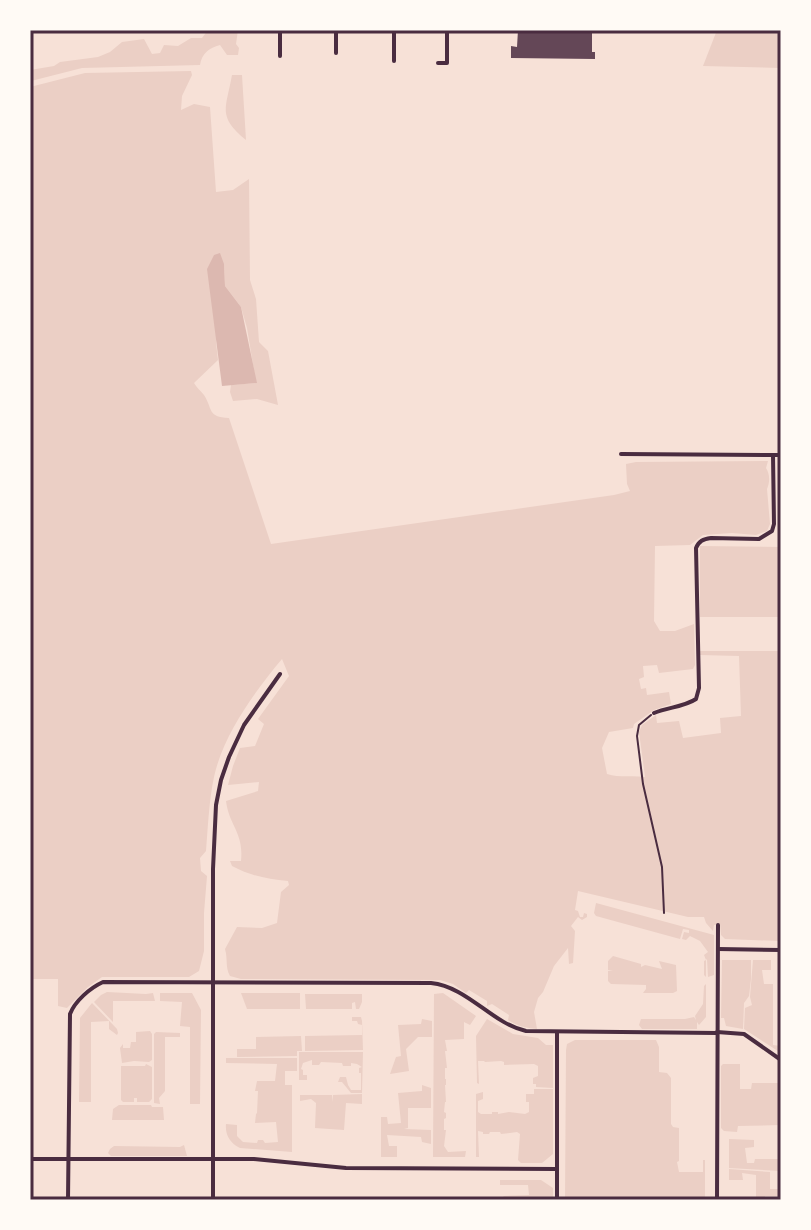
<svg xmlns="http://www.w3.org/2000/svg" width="811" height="1230" font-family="'Varela Round',sans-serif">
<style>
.green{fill:#ebcfc5}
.water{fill:#dcb8b0}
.building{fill:#644757}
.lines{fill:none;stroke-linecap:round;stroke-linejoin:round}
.path{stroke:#4a2c40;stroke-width:2}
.minor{stroke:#4a2c40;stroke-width:4}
.neatline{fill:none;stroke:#4a2c40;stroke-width:3}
</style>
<rect width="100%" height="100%" fill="#f7e1d7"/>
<!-- green -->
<g class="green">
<path d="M208,30H238L236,44L239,48L238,55H227L220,45C209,48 202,53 200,65L82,68L31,81L30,87L85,73L191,71L192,75L182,96L181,110L194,104L210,107L216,192L233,190L249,179L250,280L256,299L259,342L268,351L278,405L257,399L233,401L230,392L231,385L256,383L247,328L241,307L225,286L224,264L212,305L216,327V343L218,360L194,383C197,388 201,391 204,395C213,409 207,417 229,418L271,544L614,495L630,491L627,484L626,464L636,462L768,461L766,468C770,474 770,482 767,489L770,524L767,531L756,535L732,533L703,535L690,545L655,546L654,621L660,631H675L694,624L695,665L693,669L659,673L657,665L643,666L644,677L639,679L641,689L646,688L647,695L669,692L671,704L654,710L634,724L633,728L609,732L602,748L607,774C620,778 632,775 645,777L639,732L642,725L656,715L657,723L679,721L683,738L721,733L720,718L741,716L739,656L700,655V651H780L779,636H781V941L725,939L721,935L720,924L714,925L713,931L706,923L704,917H688L578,891L575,910L578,911L580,917H583L584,913L587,914V917L582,920L578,917L571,926L575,931L573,963L569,964L568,948L554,966L543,992L538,998L534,1012L537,1029C526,1028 517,1026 508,1020L509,1015L492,1004L487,1006V1001L469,990L466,993L453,984L440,980L241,979L230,976C225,967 228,959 225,949L237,927L262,928L277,923L281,892L289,885L288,881C267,879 251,876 232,866L230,861H241C244,832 229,826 226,801L258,791L259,782L228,785L233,766L240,748L255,746L264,724L258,719L289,676L282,659C255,691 223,735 214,777C209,800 208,827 206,851L200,858L201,871L207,876L204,913V951L199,971L189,977H102L88,987L67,1008L58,1006V979H30V70L54,66L60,62L98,57L110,52L122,42L144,39L152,54L160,53L164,45L178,46L191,38H202Z"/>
<polygon points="717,30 781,30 781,68 703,66"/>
<path d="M232,75H242L246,140C217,116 226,109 232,75Z"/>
<polygon points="700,546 781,547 781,617 700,617"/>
<polygon points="596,903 714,935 714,975 708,977 707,959 706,960 706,977 704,975 704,961 706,960 704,955 708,952 700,941 690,936 686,940 682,939 684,932 689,933 689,930 683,929 680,939 596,916 594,913"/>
<polygon points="613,956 641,964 641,967 645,965 662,969 659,961 676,965 677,991 673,993 643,993 646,989 646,985 611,984 608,981 608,971 613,971 608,970 608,961"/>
<polygon points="722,960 751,960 751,979 749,996 744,1003 743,1029 726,1026 724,1018 721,1018"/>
<polygon points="753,960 771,960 771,970 762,970 764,984 773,984 773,1045 781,1046 781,1053 744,1029 745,1008 752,1005 750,997"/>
<polygon points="706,984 706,1017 699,1025 697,1022 697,1029 642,1029 639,1025 641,1019 685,1019 694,1017 696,1020 695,1016 703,1004 704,986"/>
<polygon points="107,992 146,994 153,993 155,1001 113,1001 113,1022 94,1002 101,995"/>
<polygon points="160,993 192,993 201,1010 200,1104 190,1104 190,1027 180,1026 182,1002 160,1001"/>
<polygon points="241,993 300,993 300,1009 247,1009"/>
<polygon points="443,993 476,1016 470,1025 464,1022 464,1039 445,1040 447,1051 445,1051 447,1068 445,1068 445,1079 446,1079 446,1085 445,1085 446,1102 445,1102 444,1112 446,1113 446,1118 444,1119 444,1130 446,1130 444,1146 448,1152 466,1151 465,1157 433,1157 434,994"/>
<polygon points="305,994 362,994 362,1002 359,1009 356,1009 355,1002 352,1003 352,1009 306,1009"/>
<polygon points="92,1003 117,1029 118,1033 117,1035 109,1029 109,1021 91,1022 91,1102 79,1102 80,1018"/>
<polygon points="352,1017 361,1017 362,1021 363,1050 305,1051 305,1036 362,1035 362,1025 358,1024 357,1021 352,1021"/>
<polygon points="422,1019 432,1021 432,1037 418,1037 406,1049 409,1071 390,1074 396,1057 401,1056 398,1025 421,1024"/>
<polygon points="487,1019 513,1034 538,1038 546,1045 553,1045 553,1088 536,1087 536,1084 533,1084 533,1078 538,1076 538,1066 534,1064 504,1065 504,1062 501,1061 485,1062 484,1061 478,1061 479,1084 477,1083 476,1036"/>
<polygon points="150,1031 152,1034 152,1060 149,1062 134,1061 122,1063 120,1048 123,1044 123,1048 130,1048 131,1042 136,1042 136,1032"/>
<polygon points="156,1032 180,1033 180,1037 165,1037 165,1091 159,1098 160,1104 154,1103 154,1034"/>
<polygon points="301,1036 302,1051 297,1051 297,1056 237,1057 237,1049 256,1049 256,1037"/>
<polygon points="575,1040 656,1040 659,1047 659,1072 667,1073 671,1078 671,1124 673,1127 679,1128 679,1161 677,1162 679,1172 703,1172 703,1160 705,1160 705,1198 671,1197 672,1200 565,1200 566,1050 567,1044"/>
<polygon points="299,1052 363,1052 362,1093 351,1093 342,1082 338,1082 340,1077 346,1077 348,1085 351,1090 361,1090 361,1073 359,1073 359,1068 362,1067 357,1064 351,1063 351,1066 343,1066 342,1063 321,1062 319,1065 312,1065 312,1060 303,1063 301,1069 303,1070 303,1075 307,1075 307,1080 299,1080"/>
<path d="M226,1058H297V1071H285V1085H292V1152L240,1148C230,1143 225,1135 226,1124L237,1125V1136L243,1142L257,1143L258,1140H263L265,1143L278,1142L276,1122L255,1123L256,1114L257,1113L258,1091H255L257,1081H275L277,1064L226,1063Z"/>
<polygon points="146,1064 152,1067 152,1099 149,1102 137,1102 137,1098 134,1098 134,1102 123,1102 121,1100 121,1066 145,1066"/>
<polygon points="723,1064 740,1064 740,1089 751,1089 752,1083 781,1083 781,1125 738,1126 737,1132 724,1131 721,1128 721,1066"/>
<polygon points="422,1085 431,1088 431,1108 408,1108 408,1128 404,1129 431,1130 431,1144 422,1142 421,1137 387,1135 389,1146 397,1146 397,1157 381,1157 381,1117 387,1117 388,1124 401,1123 398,1093 422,1091"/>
<polygon points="534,1089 553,1089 553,1154 542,1163 521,1163 518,1160 520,1134 517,1132 501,1134 500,1132 490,1132 489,1134 483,1134 483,1132 478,1131 479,1157 476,1157 476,1094 483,1092 483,1099 478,1101 478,1112 481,1114 492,1114 492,1112 498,1112 498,1114 509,1112 525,1114 529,1112 529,1102 526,1102 526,1094 534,1094"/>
<polygon points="362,1094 362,1104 346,1103 344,1130 315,1128 316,1103 311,1099 300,1101 300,1095 332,1095 332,1102 333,1095"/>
<polygon points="119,1105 151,1105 152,1107 163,1107 164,1120 112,1120 113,1109"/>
<polygon points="729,1139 754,1140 754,1147 745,1148 747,1163 754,1163 755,1159 781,1159 781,1171 729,1168"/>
<polygon points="184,1145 187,1156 111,1156 108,1153 110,1149 114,1146 180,1147"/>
<polygon points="729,1169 770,1172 770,1189 781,1189 781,1196 765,1196 765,1198 756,1200 756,1175 742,1173 743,1180 729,1180"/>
<polygon points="500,1180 541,1180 553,1188 553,1200 522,1198 500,1200 504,1196 529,1195 528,1185 500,1185"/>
</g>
<!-- water -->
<polygon class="water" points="220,253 224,264 225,286 241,307 257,383 222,386 207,269 214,255"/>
<!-- building -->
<polygon class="building" points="518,30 592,30 592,52 595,52 595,59 511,58 511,46 517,47"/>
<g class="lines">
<!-- path -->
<polyline class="path" points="651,715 639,725 637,736 643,784 662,867 664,913"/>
<!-- minor -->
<g class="minor">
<polyline points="336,53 336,30"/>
<polyline points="280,56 280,30"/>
<polyline points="394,61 394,30"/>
<polyline points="438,63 447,63 447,30"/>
<polyline points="621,454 781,455"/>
<path d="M654,713C668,707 684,707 696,699L699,688L696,548C699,541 703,539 711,538L759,539L772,531L774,524L773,455"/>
<polyline points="718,949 781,950"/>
<polyline points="717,1032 744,1034 781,1060"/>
<polyline points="30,1159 254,1159 346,1168 557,1169"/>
<path d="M68,1200L70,1014C75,1001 90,988 103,982L431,983C468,987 491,1023 526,1031L717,1033"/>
<polyline points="213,1200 213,869 216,805 221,780 229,757 244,725 280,674"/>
<polyline points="557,1200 557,1032"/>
<polyline points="717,1200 718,925"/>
</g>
</g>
<!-- border -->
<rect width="811" height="1230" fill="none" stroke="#fffaf5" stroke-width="64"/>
<rect x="32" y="32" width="747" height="1166" class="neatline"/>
</svg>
